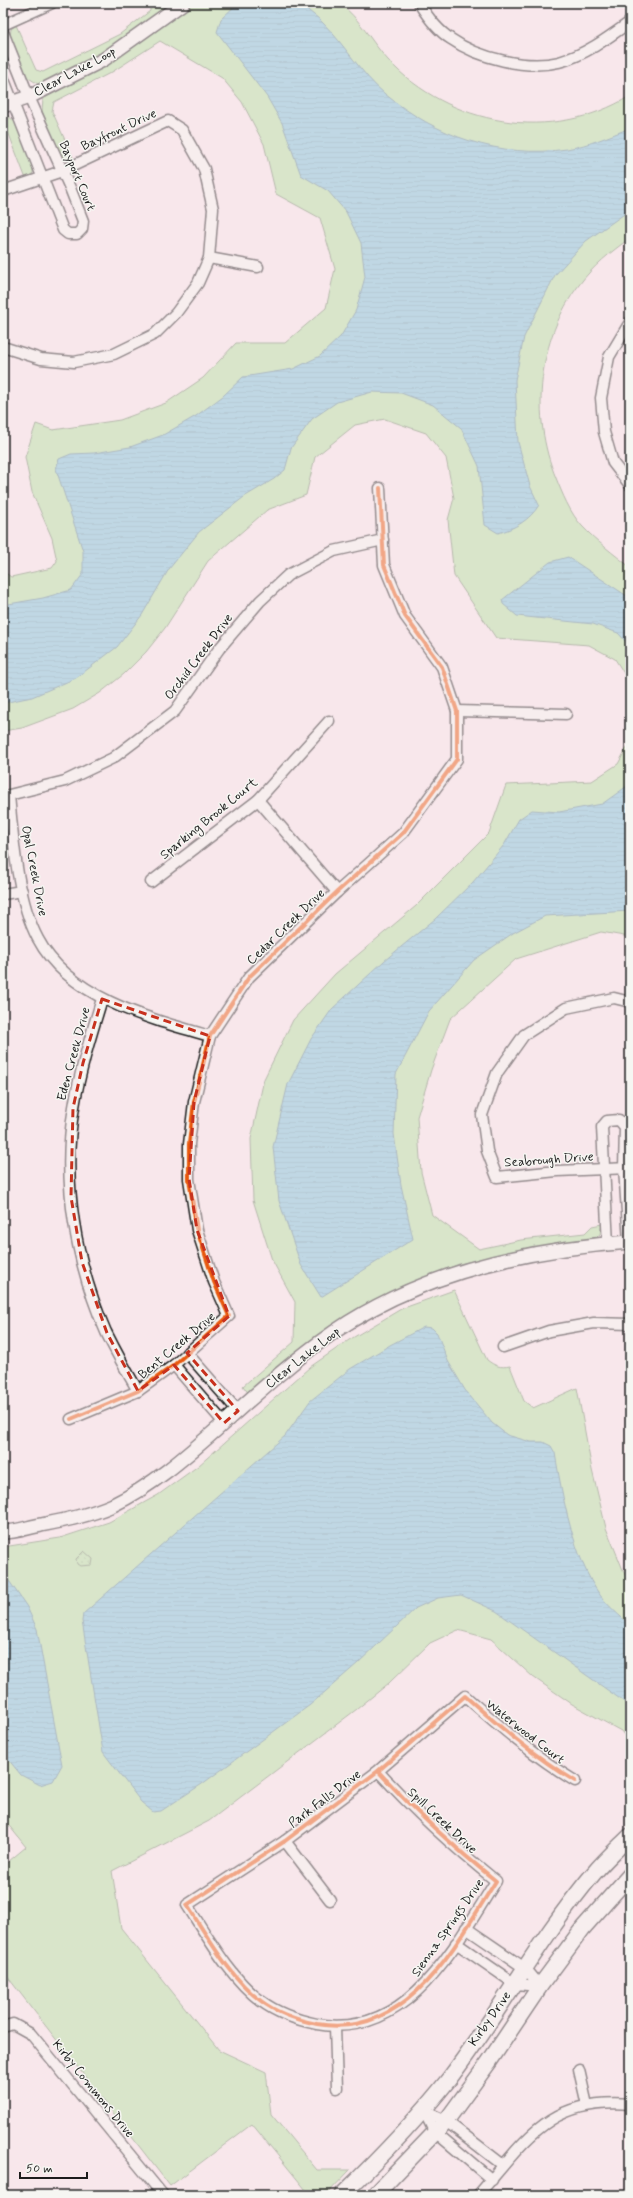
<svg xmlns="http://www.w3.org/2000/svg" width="633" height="2198" font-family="Mynerve,sans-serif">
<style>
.green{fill:#b3e3a3;stroke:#688060}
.park{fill:url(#park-dots);stroke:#688060}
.water{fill:url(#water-rules);stroke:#55818f}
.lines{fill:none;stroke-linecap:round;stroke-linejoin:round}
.minor-casing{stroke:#1c1c1c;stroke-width:13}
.tertiary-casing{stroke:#1c1c1c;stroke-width:16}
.secondary-casing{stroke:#1c1c1c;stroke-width:18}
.minor{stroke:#f6f6f2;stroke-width:10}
.tertiary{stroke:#f6f6f2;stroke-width:13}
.secondary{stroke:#f6f6f2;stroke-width:15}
.cycleway-casing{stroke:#f6f6f2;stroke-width:6}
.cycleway{stroke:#e8590c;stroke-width:4}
.marked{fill:none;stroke:#c8321e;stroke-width:3;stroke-dasharray:8 5;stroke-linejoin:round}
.labels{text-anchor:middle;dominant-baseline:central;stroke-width:3;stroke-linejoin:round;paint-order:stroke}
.street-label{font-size:13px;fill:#1c1c1c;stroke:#f6f6f2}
</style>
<defs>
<pattern id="park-dots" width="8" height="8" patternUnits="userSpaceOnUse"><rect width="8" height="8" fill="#b3e3a3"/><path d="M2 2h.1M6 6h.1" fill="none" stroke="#99c28c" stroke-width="1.8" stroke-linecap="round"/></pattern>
<pattern id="water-rules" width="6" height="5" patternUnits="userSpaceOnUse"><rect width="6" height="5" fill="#7bc4dc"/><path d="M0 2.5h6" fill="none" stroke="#6aa8bc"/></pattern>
</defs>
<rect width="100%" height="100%" fill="#f8e7eb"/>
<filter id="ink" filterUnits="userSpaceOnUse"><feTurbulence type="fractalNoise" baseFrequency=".025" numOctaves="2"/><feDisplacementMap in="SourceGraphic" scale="8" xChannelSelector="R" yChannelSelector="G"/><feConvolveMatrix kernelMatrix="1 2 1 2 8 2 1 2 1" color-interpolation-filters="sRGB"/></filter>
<g filter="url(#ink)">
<!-- green -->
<g class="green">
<polygon points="150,3 172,3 107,50 44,83 38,84 27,77 10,37 11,29 16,25 36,70 43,72 120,34 150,11"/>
<path d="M189,3H339C360,18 371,42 388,60C449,126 552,144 630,96V238C611,252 593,266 579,285C538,339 530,416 556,478C562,493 570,513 582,526C596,541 614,554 630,567V683L615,659L589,645L496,638L454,576L448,520L454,498L446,458L426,433L385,419L355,425L315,457L306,495L267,510L208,561L165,628L146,652L124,674L100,693L73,709L22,728L3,731V571L11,577L52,568L57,561L52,538L32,492L25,457L36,424L53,430L120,420L166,403L203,378L236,343H285L326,308L335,269L320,218L276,194L264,144L242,102L222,78L160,41L112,72L54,102L52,111L74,160H64L60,156L42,111L43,99L98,69L139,42Z"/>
<polygon points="3,115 7,115 15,122 33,167 33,173 26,179 7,129 3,126"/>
<polygon points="630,742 630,937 601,932 516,959 450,1019 431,1070 417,1117 421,1172 432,1215 479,1249 521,1240 585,1233 592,1226 602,1224 600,1234 592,1242 525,1249 459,1264 404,1286 354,1312 249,1394 243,1386 294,1342 295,1302 272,1260 253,1200 251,1139 264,1079 293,1020 335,974 416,906 489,833 506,785 592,781 618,764"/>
<path d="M454,1290L487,1360C495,1366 500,1368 510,1366L524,1401L533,1408L577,1388L592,1470L606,1528L630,1587V1743L621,1731L572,1704L533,1677L491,1639L458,1630L430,1643L389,1683L357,1709L209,1821L112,1871L121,1928L219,2050L266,2072L271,2114L317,2170H350L326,2195H310L252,2124L170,2186L3,1971V1866L26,1847L3,1818V1547L60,1538L109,1522L158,1495L198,1466L310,1367L349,1340L401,1309Z"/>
</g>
<!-- park -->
<polygon class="park" points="84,1551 93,1559 92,1565 80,1566 77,1564 76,1559"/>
<!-- water -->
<g class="water">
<path d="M238,3H301C307,11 317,16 323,23C345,45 361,74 385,94C436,136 500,159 567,149C589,145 610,136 630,128V210L586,241L555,275L524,337L515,380L518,442L530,486L539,505C530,520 514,529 498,533L485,525L479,466L461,428L433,405L401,393L372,392L337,402L312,419L291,448L285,470L274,479L244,497L199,532L169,569L142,615L117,647L76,678L32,697L3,703V605L43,598L71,590L83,574V551L56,469L59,459L71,454L94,453L130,447L163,435L196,416L223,396L243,377L293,369L320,356L341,336L356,310L365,277L361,243L346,212L328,191L301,175L282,123L267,97L217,32L221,19Z"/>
<polygon points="568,557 630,598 630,646 618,633 593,624 517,616 503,604 502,600 550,562"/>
<polygon points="630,784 630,911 545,916 513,933 474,960 429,1011 396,1074 394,1134 401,1185 413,1239 321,1297 301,1265 279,1201 273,1147 288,1084 311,1039 332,1009 384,961 435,919 473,882 504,845 519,819 532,810 559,812 602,804"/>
<path d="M424,1327L432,1328L437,1333L448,1361L465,1390L492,1423L507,1435L531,1442H543L551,1446L555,1453C562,1496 574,1559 600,1595C608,1606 620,1616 630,1625V1706L496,1611L461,1595L438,1598L416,1608L358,1663L310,1705L202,1784L161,1811L153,1812L141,1802L103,1752L82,1621L83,1614L285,1436L310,1401L350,1369L390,1345Z"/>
<polygon points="3,1572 27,1607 37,1629 62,1765 53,1781 40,1785 21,1775 3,1753"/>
</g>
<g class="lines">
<!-- minor casing -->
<g class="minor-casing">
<g id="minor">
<path d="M419,3C427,16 438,31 451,39C478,58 527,70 559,62C585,55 608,38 630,22"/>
<polyline points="3,25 52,3"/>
<polyline points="3,32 29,97 70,188 83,221 82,229 77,234 68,234 63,230 3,77"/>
<polyline points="3,191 62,171 168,121 182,130 204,169 213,209 209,258 198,283 176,313 155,334 114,354 74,362 41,359 3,347"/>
<polyline points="209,258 258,267"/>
<polyline points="630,322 609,357 601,398 604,432 613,463 630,485"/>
<polyline points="457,711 566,714"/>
<polyline points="258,800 337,892"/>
<polyline points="151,882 258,800 329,721"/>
<polyline points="3,894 22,891"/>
<path d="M102,999C91,1035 80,1070 74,1107C61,1181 76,1264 106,1332C116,1352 127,1372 138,1391"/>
<polyline points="630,1002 614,998 566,1008 524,1035 497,1073 482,1115 487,1151 497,1177 557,1171 630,1168"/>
<path d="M210,1036C150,1019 69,998 38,939C17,900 13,838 9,795L65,781L113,758L175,711L219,649L260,601L288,575L334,551L383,540"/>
<polyline points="608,1244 602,1127 607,1121 619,1120 625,1127 624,1168 629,1242"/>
<polyline points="503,1347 549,1331 594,1323 630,1324"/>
<polyline points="187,1353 238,1411"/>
<polyline points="174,1365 224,1423"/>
<polyline points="71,1419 138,1391 174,1365 229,1316 214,1282 197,1230 189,1179 189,1144 194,1102 210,1036 249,977 337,892 403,833 457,759 457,711 442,667 405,616 384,565 380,488"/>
<path d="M378,1771C416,1813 452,1846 496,1881C455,1946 408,2040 317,2024C297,2020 277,2013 261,2001C231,1979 207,1936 187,1905L285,1841L378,1771L465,1696C500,1727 535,1757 575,1781"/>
<polyline points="285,1841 330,1900"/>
<polyline points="466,1928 526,1969 540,1986"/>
<polyline points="456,1943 515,1984 540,1986"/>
<polyline points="3,2027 13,2024 31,2034 163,2195"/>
<polyline points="335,2027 337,2088"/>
<polyline points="579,2070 587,2105"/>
<polyline points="424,2111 434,2131 492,2180"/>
<polyline points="424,2111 446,2121 503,2165"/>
<path d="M478,2195C526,2141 548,2097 630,2104"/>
</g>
</g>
<!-- tertiary casing -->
<g class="tertiary-casing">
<g id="tertiary">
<polyline points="3,106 29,97 103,60 183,3"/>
<path d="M3,1532C16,1532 29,1527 41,1525C66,1520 90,1515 113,1505C152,1486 184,1458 216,1430C254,1396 292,1361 334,1332C420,1273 527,1249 630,1242"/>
</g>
</g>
<!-- secondary casing -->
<g class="secondary-casing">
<g id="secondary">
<path d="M342,2195C380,2158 416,2121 449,2079C500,2012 540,1937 594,1873C605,1860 618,1848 630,1836"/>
<polyline points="375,2195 446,2121 489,2062 540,1986 583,1928 630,1875"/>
</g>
</g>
<!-- minor -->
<use href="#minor" class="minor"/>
<!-- tertiary -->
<use href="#tertiary" class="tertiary"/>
<!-- secondary -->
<use href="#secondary" class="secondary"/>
<!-- cycleway casing -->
<g class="cycleway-casing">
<g id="cycleway">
<polyline points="71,1419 138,1391 174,1365 229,1316 214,1282 197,1230 189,1179 189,1144 194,1102 210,1036 249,977 337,892 403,833 457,759 457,711 442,667 405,616 384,565 380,488"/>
<path d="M378,1771C416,1813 452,1846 496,1881C455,1946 408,2040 317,2024C297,2020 277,2013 261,2001C231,1979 207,1936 187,1905L285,1841L378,1771L465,1696C500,1727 535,1757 575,1781"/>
</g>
</g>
<!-- cycleway -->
<use href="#cycleway" class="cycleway"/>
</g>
</g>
<!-- marked area -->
<path d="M0 0H633V2198H0ZM102,999L210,1036L194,1102L189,1179L197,1230L229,1316L187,1353L238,1411L224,1423L174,1365L138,1391L107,1333L82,1262L71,1197L73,1108L83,1063Z" fill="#f8e7eb" fill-opacity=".55" fill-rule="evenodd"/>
<path class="marked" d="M102,999L210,1036L194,1102L189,1179L197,1230L229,1316L187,1353L238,1411L224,1423L174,1365L138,1391L107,1333L82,1262L71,1197L73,1108L83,1063Z"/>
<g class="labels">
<!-- street labels -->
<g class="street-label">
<text transform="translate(75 72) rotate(-28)">Clear Lake Loop</text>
<text transform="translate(119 130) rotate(-25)">Bayfront Drive</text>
<text transform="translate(77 176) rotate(67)">Bayport Court</text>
<text transform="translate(199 657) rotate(-53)">Orchid Creek Drive</text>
<text transform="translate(209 819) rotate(-39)">Sparking Brook Court</text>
<text transform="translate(34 871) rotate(79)">Opal Creek Drive</text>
<text transform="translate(286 927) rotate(-44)">Cedar Creek Drive</text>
<text transform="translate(74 1054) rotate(-75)">Eden Creek Drive</text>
<text transform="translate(549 1160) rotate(-4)">Seabrough Drive</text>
<text transform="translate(177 1346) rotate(-40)">Bent Creek Drive</text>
<text transform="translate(303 1358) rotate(-38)">Clear Lake Loop</text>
<text transform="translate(525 1732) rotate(38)">Waterwood Court</text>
<text transform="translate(325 1799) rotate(-37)">Park Falls Drive</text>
<text transform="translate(442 1821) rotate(43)">Spill Creek Drive</text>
<text transform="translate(448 1928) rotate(-55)">Sienna Springs Drive</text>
<text transform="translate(490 2019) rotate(-55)">Kirby Drive</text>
<text transform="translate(93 2089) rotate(51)">Kirby Commons Drive</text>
</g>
</g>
<!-- margin -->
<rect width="633" height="2198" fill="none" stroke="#f6f6f2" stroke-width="16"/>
<rect x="8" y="8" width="617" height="2182" fill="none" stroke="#1c1c1c" stroke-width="1.5" filter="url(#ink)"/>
<!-- scale -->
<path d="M20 2172v6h67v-6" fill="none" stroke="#1c1c1c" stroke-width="2"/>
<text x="26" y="2172" font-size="12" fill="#1c1c1c" stroke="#f6f6f2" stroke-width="3" paint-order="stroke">50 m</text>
</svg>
